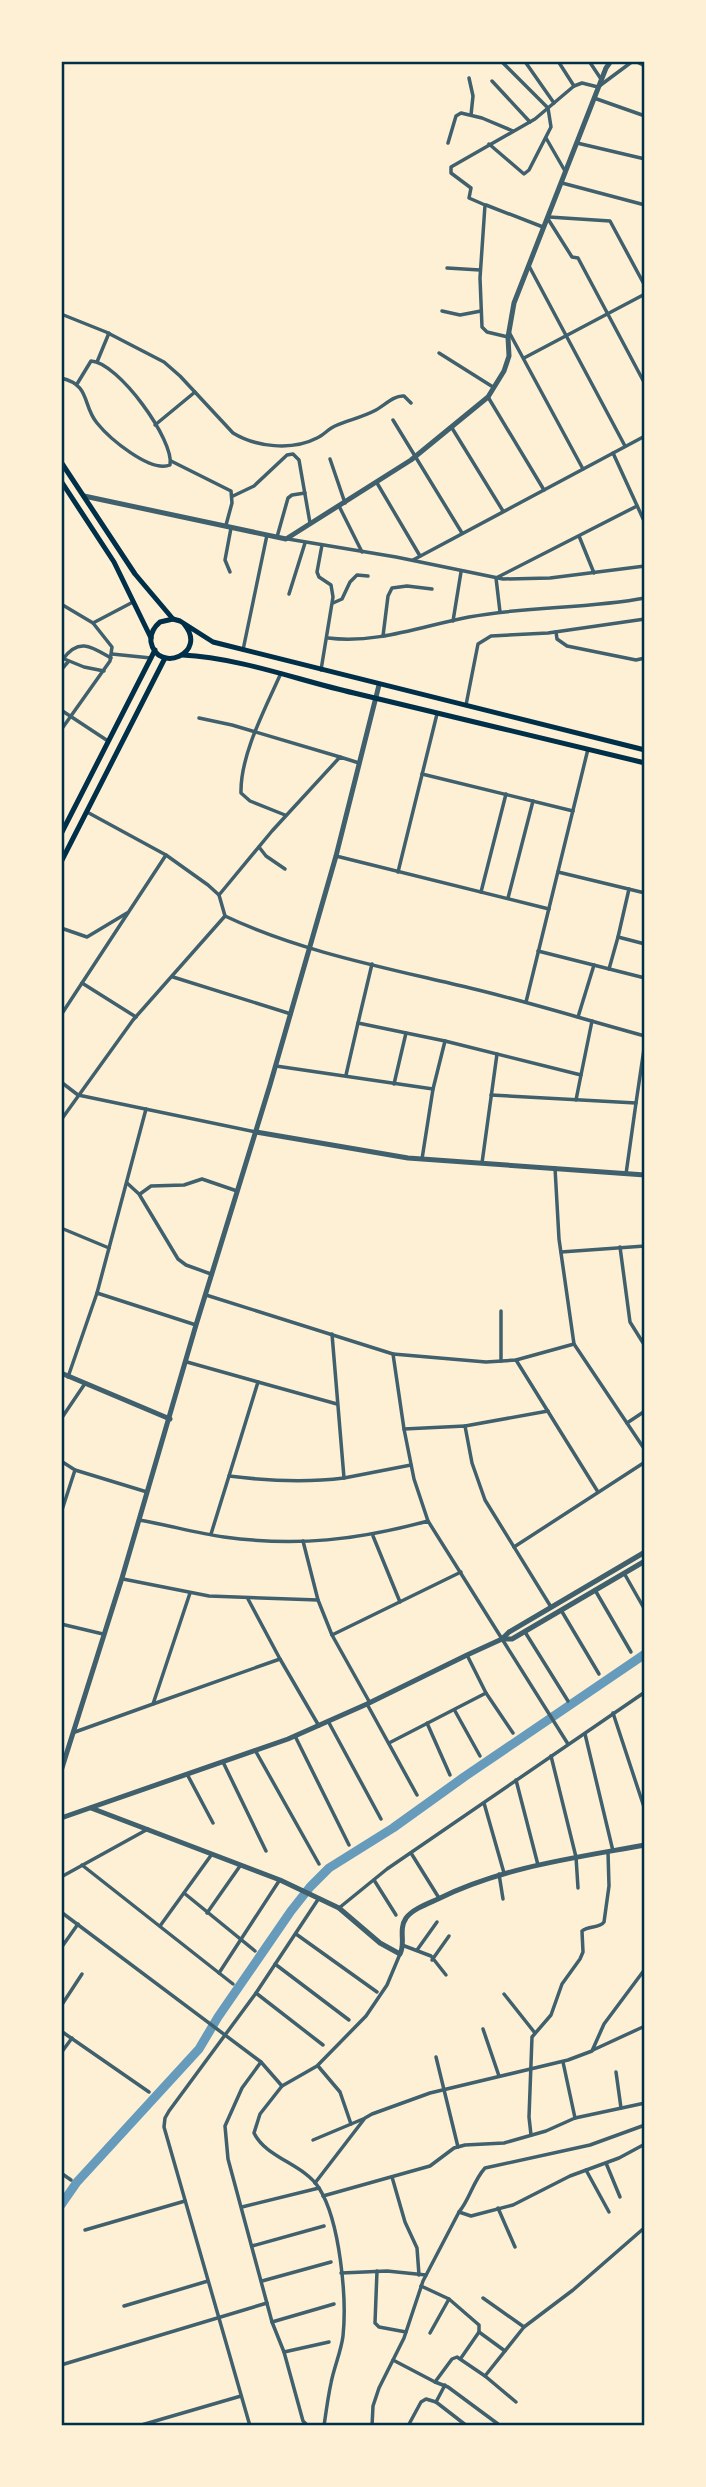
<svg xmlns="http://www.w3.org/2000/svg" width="706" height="2487" font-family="Lato,sans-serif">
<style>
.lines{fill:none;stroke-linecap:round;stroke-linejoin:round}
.canal{stroke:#669bbc;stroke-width:9}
.minor{stroke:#3f606c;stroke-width:3.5}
.tertiary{stroke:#3f606c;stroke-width:5}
.secondary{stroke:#003049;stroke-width:5}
.neatline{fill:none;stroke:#003049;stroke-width:2.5}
</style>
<rect width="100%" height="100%" fill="#fdf0d5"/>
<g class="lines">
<!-- canal -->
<polyline class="canal" points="61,2205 77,2182 199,2049 218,2017 291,1911 310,1887 329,1868 393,1828 464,1777 645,1654"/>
<!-- minor -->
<g class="minor">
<polyline points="558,61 574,86"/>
<polyline points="589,61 601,79"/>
<polyline points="635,61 645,66"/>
<polyline points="526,63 554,103"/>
<polyline points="469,78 473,96 471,115"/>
<polyline points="492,81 530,122"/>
<polyline points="594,98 645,116"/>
<polyline points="546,138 565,171"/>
<polyline points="448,143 456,116 461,113 482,118 513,131"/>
<polyline points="577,143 645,159"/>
<polyline points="489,144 524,174 529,170 551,127 548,108 501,61"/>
<polyline points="562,183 645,205"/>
<polyline points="486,205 543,227"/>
<polyline points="549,217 610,221 645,286"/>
<polyline points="548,219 572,257 578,258 645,384"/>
<polyline points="529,266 625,446"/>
<polyline points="447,268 480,270"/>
<polyline points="442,311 460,315 481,311"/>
<path d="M61,314L106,332L164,362L180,376L233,433C256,447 292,451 317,438C324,435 328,429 335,426C349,420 363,417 376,410C385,405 394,395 404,396L411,403"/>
<polyline points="509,332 583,469"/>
<polyline points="508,337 487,332 482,327 480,278 485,205 469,198 471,188 451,173 451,167 535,119 574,86 582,83 598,87 633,61"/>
<polyline points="439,353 493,387"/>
<polyline points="524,358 645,294"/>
<polyline points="97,362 109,333"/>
<path d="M61,378C91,385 82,405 97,423C109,438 150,473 170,465C175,441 118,362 91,361L77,384"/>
<polyline points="488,397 544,490"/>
<polyline points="393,420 462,533"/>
<polyline points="155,425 195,392"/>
<polyline points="452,428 503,511"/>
<polyline points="613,453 645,523"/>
<polyline points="330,459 345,503"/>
<polyline points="171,461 231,491 232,503 226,525"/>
<polyline points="377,483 420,556"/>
<polyline points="233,496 254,486 287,455 293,454 299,460 310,523"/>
<polyline points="339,506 362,552"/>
<polyline points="579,536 594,573"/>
<polyline points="277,537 288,498 292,495 305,493"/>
<polyline points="288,539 396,557 503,579 550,578 645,566"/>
<polyline points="413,560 645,436"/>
<polyline points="230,572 225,560 231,528"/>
<polyline points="289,594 305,543"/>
<polyline points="333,603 342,599 350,582 357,575 368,576"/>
<polyline points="61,604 93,623 133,602"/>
<polyline points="500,612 496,578 637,506"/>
<polyline points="453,621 461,572"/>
<polyline points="556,632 557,639 567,646 636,660 645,658"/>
<polyline points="383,636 388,596 392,588 407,586 432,589"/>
<path d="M328,638C377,644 422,626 469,617C527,606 587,609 645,598"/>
<polyline points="243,650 267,535"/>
<polyline points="112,654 151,658"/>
<polyline points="62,658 84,667 104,671"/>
<path d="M63,659C79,637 92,647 111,658"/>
<polyline points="61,670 68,662"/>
<polyline points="321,670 333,597 331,585 319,577 317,572 322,545"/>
<path d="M281,673C266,707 240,755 241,793L250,801L285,815"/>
<polyline points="466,705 478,644 491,636 548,633 645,619"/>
<polyline points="61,710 108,741"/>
<polyline points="199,718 232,725 340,757"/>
<polyline points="61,730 110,661 112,647 93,623"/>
<polyline points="422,774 573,811"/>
<polyline points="87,812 166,855 208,885 219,895 225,916"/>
<polyline points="259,847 266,856 285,869"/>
<polyline points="336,856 549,909"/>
<polyline points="398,872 437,714"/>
<polyline points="558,872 645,893"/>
<polyline points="629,889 618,937 645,944"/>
<polyline points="481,892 506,794"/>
<polyline points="219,895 272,831 340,757 359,763"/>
<polyline points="508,898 533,801"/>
<polyline points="61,928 87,937 127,913"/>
<polyline points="538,951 645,978"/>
<polyline points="372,964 358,1023 445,1041"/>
<polyline points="609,969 618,937"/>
<polyline points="173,977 291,1014"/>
<polyline points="82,983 136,1017"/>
<polyline points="526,1002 588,749"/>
<polyline points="61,1015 166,855"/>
<polyline points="578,1017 594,965"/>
<polyline points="276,1066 433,1089 445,1041 581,1075 592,1021"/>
<polyline points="346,1075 358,1023"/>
<polyline points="61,1082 78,1095 256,1132"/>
<polyline points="394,1084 406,1033"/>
<polyline points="491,1095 636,1103 645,1042"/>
<polyline points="576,1100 581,1075"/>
<path d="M61,1120L133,1020L225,916C301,952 387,968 470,988C529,1002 586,1020 645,1036"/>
<polyline points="422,1159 433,1089"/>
<polyline points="482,1163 497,1054"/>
<polyline points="555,1168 559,1239 574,1344 645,1450"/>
<polyline points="626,1174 636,1103"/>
<polyline points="127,1183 139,1194 178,1259 186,1265 211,1274"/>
<polyline points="140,1194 151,1186 184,1185 202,1179 237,1191"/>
<polyline points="61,1228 109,1248 97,1293"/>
<polyline points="620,1247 630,1322 645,1346"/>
<polyline points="109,1248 146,1109"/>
<polyline points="561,1252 645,1246"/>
<polyline points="206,1295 393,1354 404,1429"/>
<polyline points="393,1354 486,1362 516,1360 574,1344"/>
<polyline points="516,1360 598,1492"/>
<polyline points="501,1361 501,1311"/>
<polyline points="187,1362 258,1382 229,1476"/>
<polyline points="68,1377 97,1293 196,1325"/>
<polyline points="258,1382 337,1404"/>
<polyline points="61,1419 84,1385"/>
<polyline points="627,1423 645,1411"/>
<polyline points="465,1426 548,1411"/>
<polyline points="61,1461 75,1470"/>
<polyline points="344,1478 411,1465"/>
<polyline points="61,1513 75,1470 147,1492"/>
<path d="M139,1520C168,1525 196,1533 224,1537C297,1547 358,1540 428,1521L568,1744"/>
<polyline points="428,1521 414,1479 404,1429 465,1426 472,1463 485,1500 551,1607"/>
<path d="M211,1534L229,1476C268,1481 304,1483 344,1478L332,1334"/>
<polyline points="373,1536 400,1602"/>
<polyline points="303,1541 318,1600 332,1635 370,1703"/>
<polyline points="514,1547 645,1462"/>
<polyline points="624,1573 645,1610"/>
<polyline points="123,1579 209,1596 318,1600"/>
<polyline points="595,1590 631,1652"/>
<polyline points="248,1599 280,1659"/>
<polyline points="561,1610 599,1674"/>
<polyline points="61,1624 103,1634"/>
<polyline points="525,1632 568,1701"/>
<polyline points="332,1635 461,1572"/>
<polyline points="467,1655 486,1693 513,1733"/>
<polyline points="153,1704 280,1659 319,1726"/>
<polyline points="367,1704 417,1795"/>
<polyline points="455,1711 480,1756"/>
<polyline points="613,1713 645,1810"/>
<polyline points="328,1721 381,1819"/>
<polyline points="427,1723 450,1775"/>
<polyline points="75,1732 153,1704 190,1593"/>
<polyline points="585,1734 613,1851"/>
<polyline points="295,1736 349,1845"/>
<polyline points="389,1743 486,1693"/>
<polyline points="255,1750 319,1864"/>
<polyline points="551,1756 576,1857 578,1888"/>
<polyline points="223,1762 266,1851"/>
<polyline points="187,1774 213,1823"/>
<polyline points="516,1780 538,1865"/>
<polyline points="484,1803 504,1873"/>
<polyline points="411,1853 439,1898"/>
<polyline points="82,1865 233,1984"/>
<polyline points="499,1874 503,1899"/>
<polyline points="61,1877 148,1829"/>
<polyline points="374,1880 396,1915"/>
<polyline points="184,1893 255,1951"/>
<polyline points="319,1898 256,1993 323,2045"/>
<polyline points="339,1908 387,1869 645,1692"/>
<polyline points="61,1912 261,2062 242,2088 225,2126 228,2159 272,2322 284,2352 303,2421 308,2426"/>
<polyline points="207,1913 240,1866"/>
<polyline points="160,1926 212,1854"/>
<polyline points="296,1934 377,1992"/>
<polyline points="402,1945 431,1956 446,1975"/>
<polyline points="61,1948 78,1924"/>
<polyline points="417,1950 437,1922"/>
<polyline points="432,1960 449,1936"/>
<polyline points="275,1964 349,2020"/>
<polyline points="219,1973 279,1881"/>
<polyline points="504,1994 535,2033"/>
<polyline points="61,2006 82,1974"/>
<polyline points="483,2029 499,2076"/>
<polyline points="61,2031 149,2092"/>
<polyline points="593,2050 645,2026"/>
<polyline points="61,2053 72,2038"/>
<polyline points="436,2057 458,2147"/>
<polyline points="261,2062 282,2086"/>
<polyline points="563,2062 575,2118"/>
<polyline points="318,2066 340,2092 351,2124"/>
<polyline points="616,2072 621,2108"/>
<path d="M531,2135L529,2117L532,2037L551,2015L562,1984L580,1959L583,1952L582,1931C589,1925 599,1929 604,1922L609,1886L608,1852"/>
<polyline points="313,2140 363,2119"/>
<polyline points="606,2163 620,2197"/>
<polyline points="586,2170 609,2212"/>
<polyline points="61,2173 71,2180"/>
<polyline points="392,2177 405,2222 417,2248 419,2275"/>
<polyline points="315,2183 365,2118 372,2114 430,2093 568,2060 592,2051 604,2024 645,1969"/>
<polyline points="323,2196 430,2166 454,2148 465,2145 504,2143 546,2131 575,2118 645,2103"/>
<polyline points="242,2207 319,2188"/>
<polyline points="498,2208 515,2247"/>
<polyline points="459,2212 471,2216 513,2205 570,2176 619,2158 645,2144"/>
<polyline points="85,2230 185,2201"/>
<polyline points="252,2246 324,2226"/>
<polyline points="377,2271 375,2323 379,2327 406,2332"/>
<polyline points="341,2273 387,2271 426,2275"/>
<polyline points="262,2281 331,2262"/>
<polyline points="421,2286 449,2299 479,2325 479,2332 461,2358"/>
<polyline points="483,2298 524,2327"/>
<polyline points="124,2306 208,2281"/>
<polyline points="272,2322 334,2304"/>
<polyline points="479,2332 505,2351"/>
<polyline points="430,2333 449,2299"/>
<polyline points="284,2352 329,2342"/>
<polyline points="393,2360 435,2382 448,2387 498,2424"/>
<polyline points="61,2365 267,2303"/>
<polyline points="485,2376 516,2402"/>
<polyline points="435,2382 452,2359 457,2357 485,2376 524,2327 573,2290 643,2229"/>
<polyline points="436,2402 467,2426"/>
<polyline points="138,2426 241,2396"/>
<polyline points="250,2426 164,2127 165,2118 169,2111 256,1993"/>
<path d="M324,2426C326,2412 328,2397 331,2383C334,2367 341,2352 343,2336C347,2298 340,2221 319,2188C304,2164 266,2158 254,2133L260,2114L282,2086L317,2066L366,2016L387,1985L400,1954"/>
<path d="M372,2426L373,2406L379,2388L404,2338L423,2281L459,2212C470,2199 473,2181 485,2168L590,2145L645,2125"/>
<polyline points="408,2426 421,2402 426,2399 436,2402 445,2385"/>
</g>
<!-- tertiary -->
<g class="tertiary">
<polyline points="84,496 286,539 411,460 488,397 504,371 509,356 508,337 514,303 606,68 611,61"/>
<polyline points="256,1132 408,1158 645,1175"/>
<polyline points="61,1373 170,1419"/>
<polyline points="502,1639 509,1632 645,1552"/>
<polyline points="61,1771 122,1578 196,1325 270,1085 336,856 379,685"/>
<path d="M91,1808L280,1880L339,1908L380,1943L400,1954C406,1943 398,1930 406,1918C413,1909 427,1904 438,1899C503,1867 574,1858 645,1845"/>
<polyline points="61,1818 288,1739 367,1704 467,1655 502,1639 512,1639 645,1561"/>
</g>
<!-- secondary -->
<g class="secondary">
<polyline points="61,462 135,574 173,619"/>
<polyline points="61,481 114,562 151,638"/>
<path d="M184,624C209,654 157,674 151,642C150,633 154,627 160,622L173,619L180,621L213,642L645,750"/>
<path d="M182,655C241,658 297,680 354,693C451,717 548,739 645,763"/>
<polyline points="61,834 155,650"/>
<polyline points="61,862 165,658"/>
</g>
</g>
<!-- border -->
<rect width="706" height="2487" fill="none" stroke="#fdf0d5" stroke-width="126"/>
<rect x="63" y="63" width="580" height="2361" class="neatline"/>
</svg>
